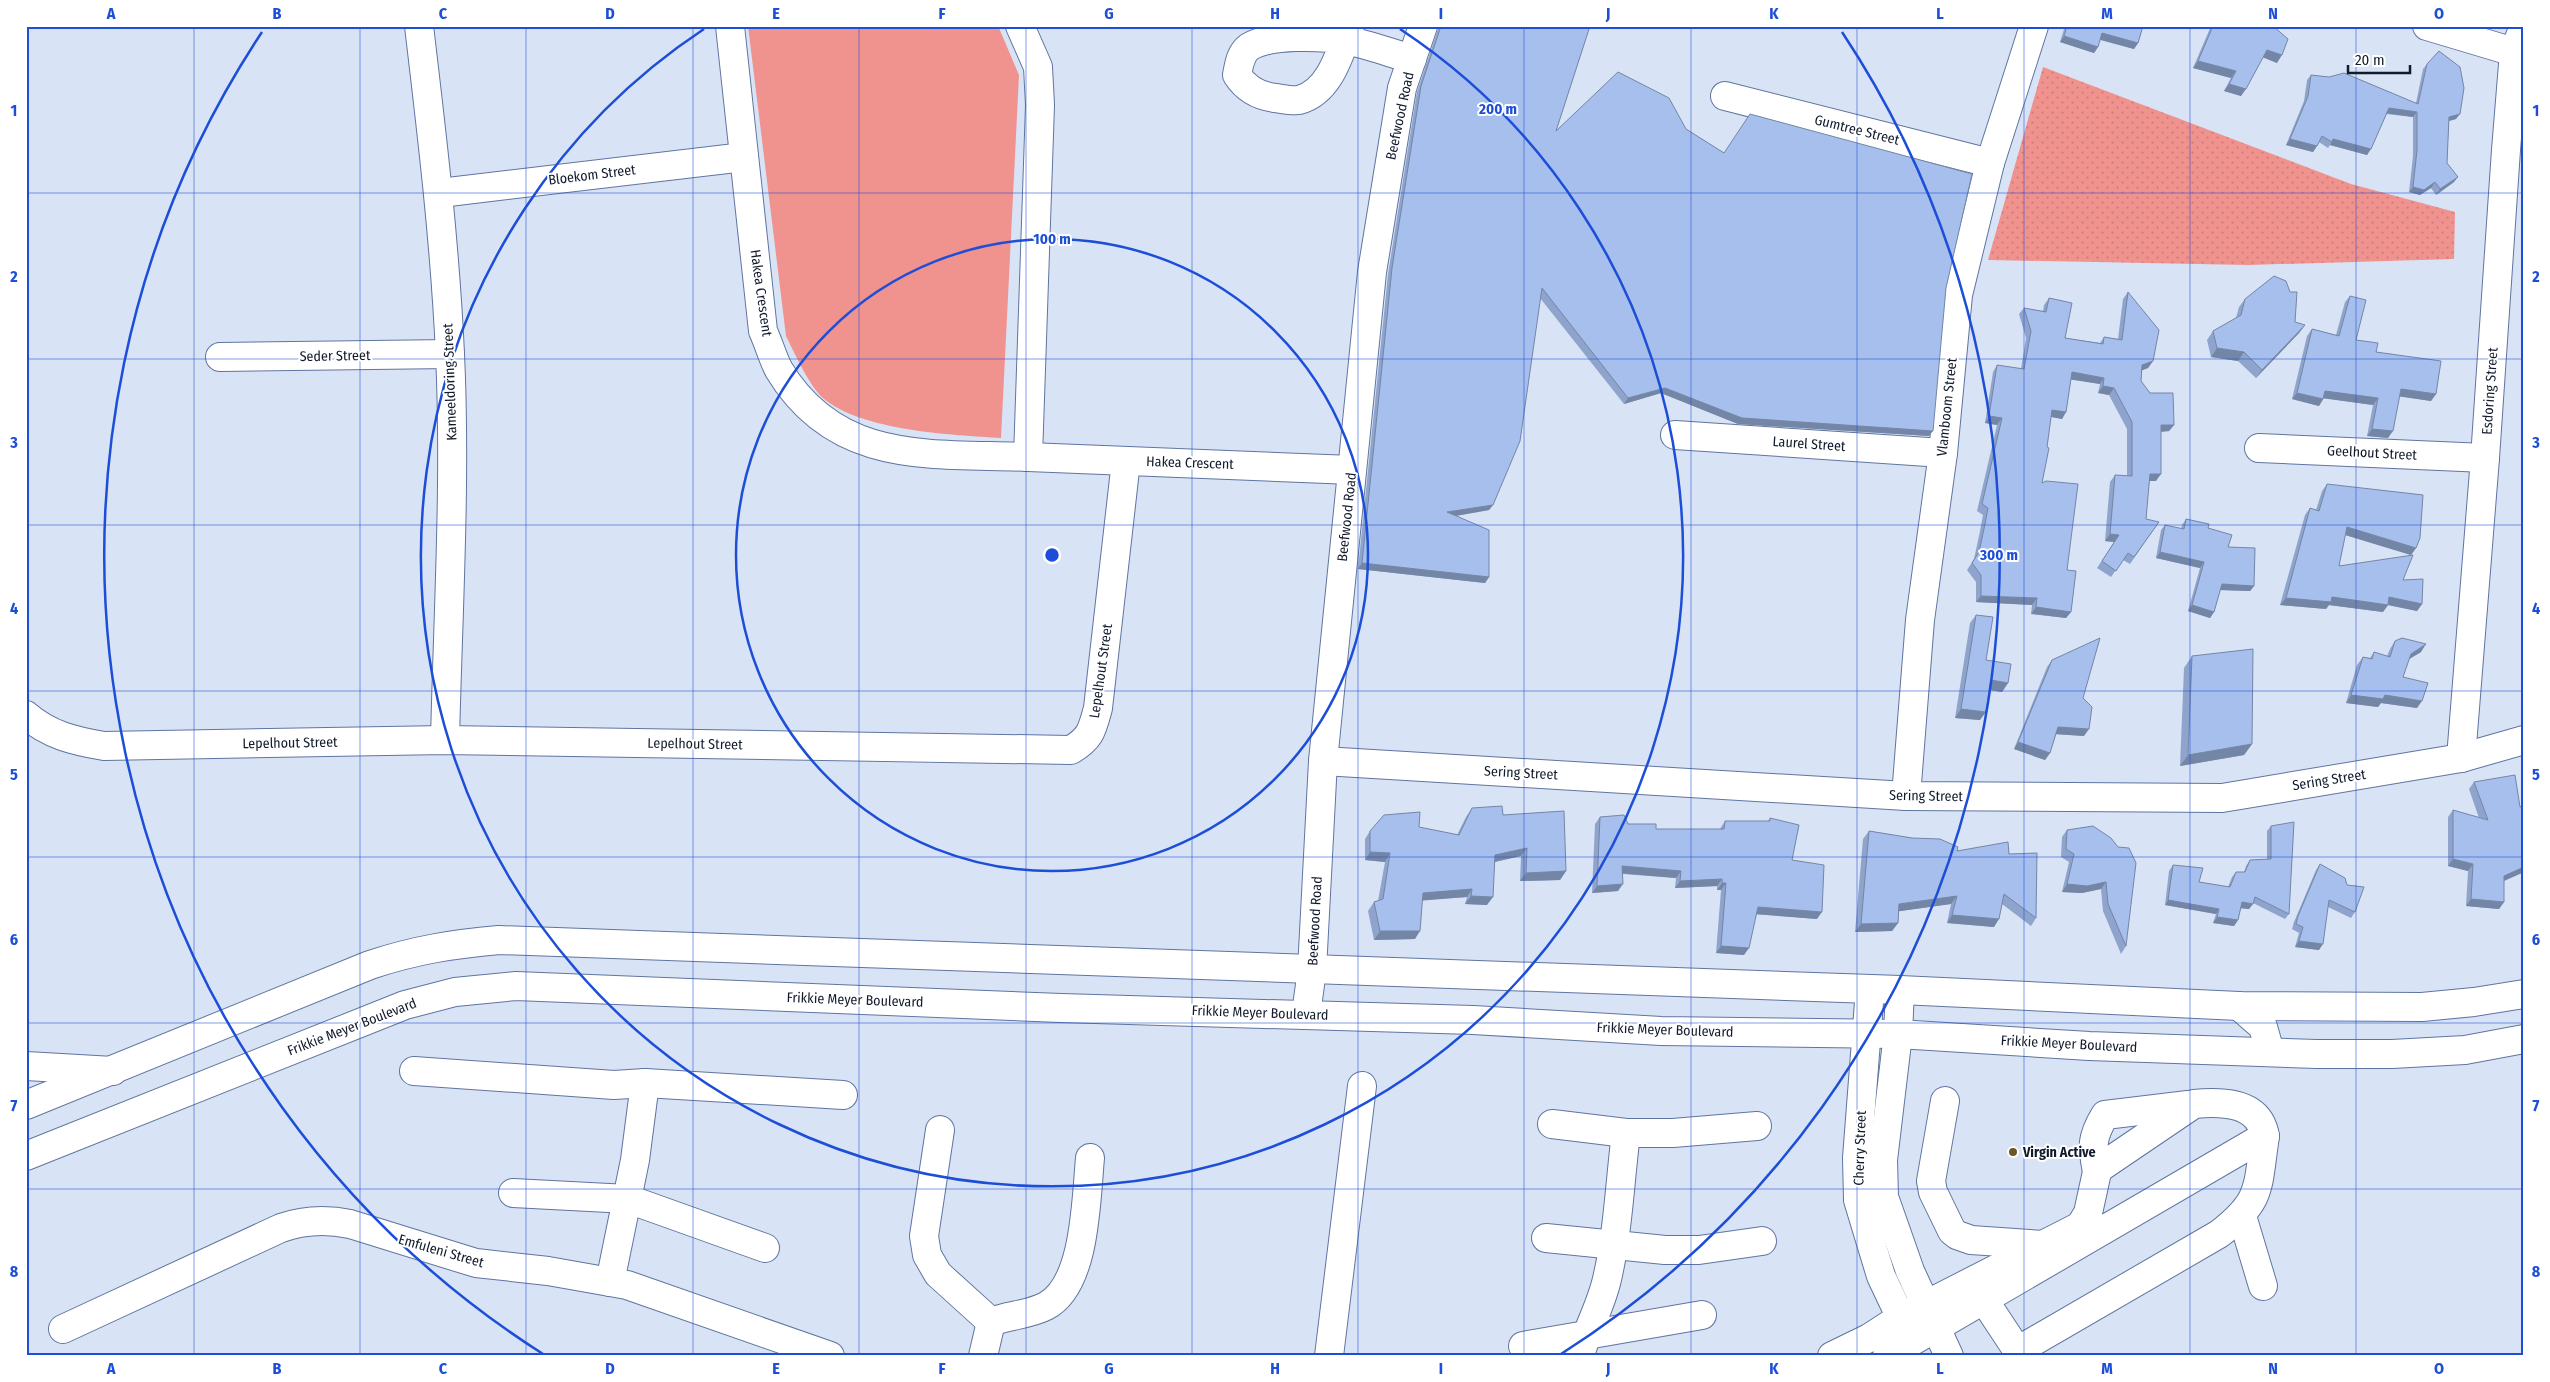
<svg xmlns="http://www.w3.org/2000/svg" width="2550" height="1382" font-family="'Fira Sans Condensed',sans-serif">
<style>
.grass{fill:#f0928e}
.garden{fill:url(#garden-dots)}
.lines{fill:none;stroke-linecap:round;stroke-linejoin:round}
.minor-casing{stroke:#5f75a0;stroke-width:30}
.major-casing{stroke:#5f75a0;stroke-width:30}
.minor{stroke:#fff;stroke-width:28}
.major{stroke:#fff;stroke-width:28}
.wall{fill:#8fa4cc}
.shaded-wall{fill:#7486a6}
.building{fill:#a6bfed;stroke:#7486a6}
.grid{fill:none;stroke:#1d4ed8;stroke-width:1;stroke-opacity:0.55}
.ring{fill:none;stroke:#1d4ed8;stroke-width:2.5}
.poi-dot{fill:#6d5626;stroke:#fff;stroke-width:2}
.labels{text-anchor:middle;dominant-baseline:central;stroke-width:4;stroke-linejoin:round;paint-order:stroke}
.street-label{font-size:14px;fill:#121b2c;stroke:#fff}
.poi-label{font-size:14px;font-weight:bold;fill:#121b2c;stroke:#fff;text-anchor:start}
.centre{fill:#1d4ed8;stroke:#fff;stroke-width:2.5}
.ring-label{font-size:15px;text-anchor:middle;font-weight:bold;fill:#1d4ed8;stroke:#fff;stroke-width:4;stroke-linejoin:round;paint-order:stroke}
.neatline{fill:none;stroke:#1d4ed8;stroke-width:2}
.grid-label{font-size:16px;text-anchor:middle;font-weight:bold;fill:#1d4ed8}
</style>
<defs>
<pattern id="garden-dots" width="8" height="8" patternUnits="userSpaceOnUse" patternTransform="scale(1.25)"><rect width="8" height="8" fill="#f0928e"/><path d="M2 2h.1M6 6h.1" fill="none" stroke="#cd7d7b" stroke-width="1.8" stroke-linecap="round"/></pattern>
</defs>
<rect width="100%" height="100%" fill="#d9e3f6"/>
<!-- grass -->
<path class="grass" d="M748,26H997L999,28L1019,75L1001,438C953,435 861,431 823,398C810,387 794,352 786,336Z"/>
<!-- garden -->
<polygon class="garden" points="2043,67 2351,184 2455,212 2454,259 2248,265 1988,260"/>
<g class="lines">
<!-- minor casing -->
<g class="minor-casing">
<g id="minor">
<path d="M419,26C432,135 445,244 450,354C456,481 448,612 445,740"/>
<path d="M730,26L763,331C769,344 773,359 779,370C837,466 932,453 1028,457L1040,105L1038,67L1020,26"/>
<path d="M1350,26C1340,53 1330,92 1299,100C1292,101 1283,99 1275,98C1259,96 1246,89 1237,75C1239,65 1240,54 1249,47C1269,34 1322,36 1345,40C1367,44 1390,53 1412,59"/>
<polyline points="2427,26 2514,52"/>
<polyline points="1725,96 1990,163"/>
<polyline points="440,193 744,157"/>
<polyline points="220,357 450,354"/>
<polyline points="1675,435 1943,453"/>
<polyline points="2259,448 2485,458"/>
<polyline points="1028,457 1352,470"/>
<path d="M26,715C49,735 74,741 104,746L445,740L1071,750C1091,738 1092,730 1098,708L1126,461"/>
<polyline points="2461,758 2485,458 2506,150 2514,52 2524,26"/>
<polyline points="1323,761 1906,796 2222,798 2461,758 2524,740"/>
<polyline points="1906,796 1920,620 1943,453 1958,295 1990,163 2034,26"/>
<polyline points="1870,989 1857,1158 1858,1200 1881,1276 1909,1335"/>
<polyline points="1900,990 1898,1034 1883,1160 1884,1197 1910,1271 1949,1356"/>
<polyline points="2239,1006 2263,1027 2270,1052"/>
<polyline points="1306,1014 1312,970 1323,761 1372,272 1402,88 1423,26"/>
<polyline points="414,1071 614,1085 645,1083 843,1095"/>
<polyline points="1945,1101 1931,1181 1933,1192 1952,1231 1957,1235 1971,1240 2044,1245"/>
<path d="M26,1105L370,965C415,950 453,944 499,940L1900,990L2239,1006L2422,1007L2474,1002L2524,994"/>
<polyline points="1552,1124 1626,1133 1673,1133 1757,1126"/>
<polyline points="940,1130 924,1236 927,1255 938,1274 991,1322"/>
<polyline points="26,1156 405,1005 455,992 516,986 1061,1008 1473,1020 1661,1031 1898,1034 2089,1046 2317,1054 2392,1054 2465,1050 2524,1039"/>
<path d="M2097,1172C2092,1147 2091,1138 2105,1115L2188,1105"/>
<polyline points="513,1193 628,1199 765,1248"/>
<polyline points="2242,1216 2263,1286"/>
<polyline points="1546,1238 1665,1250 1699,1250 1762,1241"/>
<polyline points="610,1282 635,1160 645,1083"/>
<polyline points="1984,1300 2021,1356"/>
<path d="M63,1329L281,1228C304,1220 326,1219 350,1224L476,1263L548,1271L627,1285L830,1356"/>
<polyline points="1523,1346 1702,1315"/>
<path d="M2017,1351L2219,1234C2263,1200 2257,1188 2265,1136"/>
<path d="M983,1356L991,1322C1008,1315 1029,1315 1046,1306C1086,1285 1086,1199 1090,1158"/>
<polyline points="1329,1356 1362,1086"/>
<path d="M1580,1356C1587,1329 1601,1306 1607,1279C1618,1232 1620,1181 1626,1133"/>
<path d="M1832,1356L1869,1338L1900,1318L2080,1226L2088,1213L2097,1172L2101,1167L2194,1104C2222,1101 2259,1102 2265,1136L1887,1356"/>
</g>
</g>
<!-- major casing -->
<g class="major-casing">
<polyline id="major" points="26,1066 113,1071"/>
</g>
<!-- minor -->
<use href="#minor" class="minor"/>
<!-- major -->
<use href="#major" class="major"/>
</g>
<!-- wall -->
<g class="wall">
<polygon points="1439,26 1590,26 1556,131 1686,129 1724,153 1946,288 1929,436 1738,424 1661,393 1624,404 1540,298 1493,505 1489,510 1456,516 1489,577 1485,583 1358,569 1388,274 1417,92"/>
<polygon points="2065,26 2143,26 2138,43 2134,49 2100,40 2098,47 2094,53 2060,42"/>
<polygon points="2211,26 2273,26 2277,63 2263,57 2241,96 2224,91 2231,78 2193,68"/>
<polygon points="2427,64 2456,119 2449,121 2447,163 2454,182 2436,195 2431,188 2420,195 2409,192 2413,156 2413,117 2386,114 2367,155 2330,145 2328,148 2319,142 2313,152 2286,145 2304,101 2307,80 2311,75 2416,103 2423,69"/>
<polygon points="2128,292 2153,361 2148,368 2142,370 2141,381 2174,425 2169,431 2161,432 2156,481 2149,481 2146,519 2159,522 2130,564 2123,560 2111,577 2097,568 2114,542 2105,541 2110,482 2115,475 2127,476 2127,429 2109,395 2098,393 2100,384 2071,379 2066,412 2062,419 2051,417 2042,483 2067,570 2071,612 2066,618 2031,614 2032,605 1976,602 1976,582 1967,570 1974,559 1980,531 1983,515 1977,511 1997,425 1985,423 1993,372 1997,365 2021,369 2026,338 2019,314 2024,308 2043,311 2044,305 2049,298 2065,338 2100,343 2104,337 2118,339 2123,299"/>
<polygon points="2350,296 2356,340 2376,352 2436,394 2431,401 2399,396 2388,438 2367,436 2373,405 2324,398 2319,406 2292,399 2307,336 2312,329 2336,335 2345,302"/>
<polygon points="2245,299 2295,322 2305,325 2299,333 2256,378 2238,361 2211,357 2207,340 2213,331 2236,318 2239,307"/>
<polygon points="2327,484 2416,548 2411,555 2345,535 2339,566 2403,580 2422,604 2417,611 2388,605 2383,612 2329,605 2326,609 2280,605 2305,515 2310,508 2316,510 2322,491"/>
<polygon points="2186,519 2208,528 2228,547 2254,586 2250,591 2220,590 2214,612 2210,618 2188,611 2200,568 2156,558 2161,530 2165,525 2181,529 2182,525"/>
<polygon points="1976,615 1986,660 2008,683 2002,692 1989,690 1980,720 1955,718 1970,623"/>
<polygon points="2395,641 2421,652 2409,659 2403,677 2417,708 2381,703 2378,707 2346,703 2357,665 2363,657 2370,658 2374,652 2387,656 2390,649"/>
<polygon points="2192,656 2252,744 2244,755 2180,766 2184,668"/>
<polygon points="2052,660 2083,698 2084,736 2056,734 2050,753 2045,760 2014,749 2047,667"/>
<polygon points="2474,782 2520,807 2524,805 2524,872 2504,881 2504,902 2499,909 2466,906 2468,871 2448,866 2448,817 2453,810 2479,818 2469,789"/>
<polygon points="1472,808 1503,815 1566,871 1560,880 1520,881 1521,856 1495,862 1487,905 1465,904 1467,897 1422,900 1415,939 1374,940 1368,911 1374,902 1378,901 1385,862 1365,860 1365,839 1370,831 1419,827 1457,835 1466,817"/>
<polygon points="1600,817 1628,824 1656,829 1720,829 1725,821 1768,821 1770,818 1792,860 1817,919 1756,914 1744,955 1716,953 1721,890 1717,890 1717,886 1675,888 1676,878 1623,874 1618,891 1592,893 1595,824"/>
<polygon points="2093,826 2126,946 2121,954 2103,911 2101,889 2082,893 2062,892 2069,862 2061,857 2062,837 2067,830"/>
<polygon points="2271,826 2289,914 2285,919 2253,903 2249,909 2241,908 2238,920 2234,926 2213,923 2216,914 2165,905 2169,871 2173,865 2199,882 2228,887 2232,877 2236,872 2244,872 2246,866 2250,860 2267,859 2267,831"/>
<polygon points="1869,831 1912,838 1957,851 2009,854 2036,918 2031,926 2002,904 1994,927 1947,923 1951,904 1899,911 1898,923 1892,931 1855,932 1863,839"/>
<polygon points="2320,864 2355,912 2351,918 2328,907 2319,950 2295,947 2299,933 2292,929 2294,922 2316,870"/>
</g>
<!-- shaded-wall -->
<g class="shaded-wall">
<polygon points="2102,33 2138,43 2134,49 2098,39"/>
<polygon points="2064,36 2098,47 2094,53 2060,42"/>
<polygon points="2267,50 2282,55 2277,63 2262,57"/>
<polygon points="2198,61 2236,71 2231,78 2193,68"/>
<polygon points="2229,84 2246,89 2241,96 2224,91"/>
<polygon points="2389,108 2417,112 2413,117 2385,113"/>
<polygon points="2460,114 2456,119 2445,122 2449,117"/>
<polygon points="2290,139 2317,146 2313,152 2286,145"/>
<polygon points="2333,139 2371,149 2367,155 2330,145"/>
<polygon points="2458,177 2454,182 2436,195 2440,189"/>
<polygon points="2435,182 2431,188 2420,195 2409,192 2413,187"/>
<polygon points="2305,325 2299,333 2256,378 2262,370"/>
<polygon points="2217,348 2244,352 2238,361 2211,357"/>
<polygon points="2153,361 2148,368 2138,372 2142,365"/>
<polygon points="2072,372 2104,378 2100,384 2067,379"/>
<polygon points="2103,386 2114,388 2109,395 2098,393"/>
<polygon points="1665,388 1933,431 1929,436 1738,424 1661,393 1624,404 1628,398"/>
<polygon points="2401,389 2436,394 2431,401 2396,396"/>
<polygon points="2325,391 2378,398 2373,405 2321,398"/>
<polygon points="2297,393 2323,399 2319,406 2292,399"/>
<polygon points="2052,410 2066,412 2062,419 2047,416"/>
<polygon points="1989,416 2002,418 1997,425 1985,423"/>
<polygon points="2161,425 2174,425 2169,431 2156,432"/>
<polygon points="2372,429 2393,431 2388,438 2367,436"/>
<polygon points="2150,474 2161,474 2156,481 2145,481"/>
<polygon points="1493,505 1489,510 1443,518 1447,512"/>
<polygon points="2347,527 2416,548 2411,555 2342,534"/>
<polygon points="2110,534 2119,535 2114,542 2105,541"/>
<polygon points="2160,552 2204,562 2200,568 2156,558"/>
<polygon points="1362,563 1489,577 1485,583 1358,569"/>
<polygon points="2222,584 2254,586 2250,591 2218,590"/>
<polygon points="1981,596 2037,598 2032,605 1976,602"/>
<polygon points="2332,597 2389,597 2422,604 2417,611 2388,605 2383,612 2329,605 2326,609 2280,605 2286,598"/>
<polygon points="2192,605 2214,612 2210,618 2188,611"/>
<polygon points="2036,607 2071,612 2066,618 2031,614"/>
<polygon points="2426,644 2421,652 2406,661 2411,654"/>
<polygon points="1991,680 2008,683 2002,692 1985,689"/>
<polygon points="2351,695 2385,695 2422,701 2417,708 2381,703 2378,707 2346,703"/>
<polygon points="1961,709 1986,712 1980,720 1955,718"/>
<polygon points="2058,727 2089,729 2084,736 2053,734"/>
<polygon points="2018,742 2050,753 2045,760 2014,749"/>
<polygon points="2252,744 2244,755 2180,766 2188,755"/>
<polygon points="1527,848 1521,856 1489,863 1495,855"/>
<polygon points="1370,852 1390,853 1385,862 1365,860"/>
<polygon points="2453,859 2473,864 2468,871 2448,866"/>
<polygon points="1622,866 1681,871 1676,878 1617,873"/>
<polygon points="2524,867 2524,872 2499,883 2504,876"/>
<polygon points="1566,871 1560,880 1520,881 1526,873"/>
<polygon points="1722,879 1717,886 1675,888 1680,881"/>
<polygon points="2106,882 2101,889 2082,893 2062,892 2067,884"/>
<polygon points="1722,883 1726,883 1721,890 1717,890"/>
<polygon points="1623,884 1618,891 1592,893 1597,886"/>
<polygon points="1472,889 1467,897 1417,901 1423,893"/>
<polygon points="1471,896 1493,897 1487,905 1465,904"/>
<polygon points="1957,896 1951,904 1894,912 1899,904"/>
<polygon points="2471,899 2504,902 2499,909 2466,906"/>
<polygon points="2168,900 2219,909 2216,914 2165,905"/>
<polygon points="2242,902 2253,904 2249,909 2238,908"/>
<polygon points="1758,907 1822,912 1817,919 1753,914"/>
<polygon points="1952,915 1999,919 1994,927 1947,923"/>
<polygon points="2217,917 2238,920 2234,926 2213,923"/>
<polygon points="1898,923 1892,931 1855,932 1861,924"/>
<polygon points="1380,931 1420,931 1415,939 1374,940"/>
<polygon points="2299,941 2323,944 2319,950 2295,947"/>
<polygon points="1721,946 1749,948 1744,955 1716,953"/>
</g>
<!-- building -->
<g class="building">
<polygon points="1441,26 1590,26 1556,131 1618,72 1669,98 1686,129 1724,153 1750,114 1972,174 1946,288 1933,431 1742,418 1665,388 1628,398 1542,288 1520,441 1493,505 1447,512 1489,530 1489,577 1362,563 1392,268 1421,86"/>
<polygon points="2067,26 2143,26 2138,43 2102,33 2098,47 2064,36"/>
<polygon points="2213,26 2273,26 2288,39 2282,55 2267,50 2246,89 2229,84 2236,71 2198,61"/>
<polygon points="2439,51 2460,67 2464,88 2460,114 2449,117 2447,163 2458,177 2440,189 2435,182 2424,190 2413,187 2417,150 2417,112 2389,108 2371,149 2333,139 2332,142 2322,136 2317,146 2290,139 2308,96 2311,75 2329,77 2344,73 2418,104 2427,64"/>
<polygon points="2274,276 2286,281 2290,292 2297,292 2295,322 2305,325 2262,370 2244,352 2217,348 2213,331 2241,315 2245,299"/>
<polygon points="2128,292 2159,330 2153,361 2142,365 2141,381 2150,393 2173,393 2174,425 2161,425 2161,474 2150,474 2146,519 2159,522 2134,557 2128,553 2116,571 2102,561 2119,535 2110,534 2115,475 2132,476 2132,422 2114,388 2103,386 2104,378 2072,372 2066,412 2052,410 2047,447 2049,448 2042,483 2046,481 2078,484 2067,570 2076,571 2071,612 2036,607 2037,598 1981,596 1981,575 1972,563 1979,552 1985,524 1988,508 1982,504 2002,418 1989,416 1997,365 2024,369 2031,331 2024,308 2046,312 2049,298 2072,303 2065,338 2103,344 2104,337 2122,340"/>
<polygon points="2350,296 2366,300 2356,340 2378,343 2376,352 2441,361 2436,394 2401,389 2393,431 2372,429 2378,398 2325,391 2323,399 2297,393 2312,329 2339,336"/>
<polygon points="2327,484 2423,495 2420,538 2416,548 2347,527 2339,566 2413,555 2403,580 2423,579 2422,604 2389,597 2388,605 2332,597 2331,602 2286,598 2310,508 2319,511"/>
<polygon points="2186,519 2209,524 2208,528 2232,535 2228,547 2255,548 2254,586 2222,584 2214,612 2192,605 2204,562 2160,552 2165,525 2184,529"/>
<polygon points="1976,615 1993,617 1986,660 2011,664 2008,683 1991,680 1986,712 1961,709"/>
<polygon points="2100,638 2083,698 2092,707 2089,729 2058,727 2050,753 2018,742 2052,660"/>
<polygon points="2402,638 2426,644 2411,654 2403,677 2428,683 2422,701 2385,695 2383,699 2351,695 2363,657 2372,659 2374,652 2390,657 2395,641"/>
<polygon points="2253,649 2252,744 2188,755 2192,656"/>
<polygon points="2515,775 2520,807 2524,805 2524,867 2504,876 2504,902 2471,899 2473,864 2453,859 2453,810 2488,820 2474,782"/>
<polygon points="1502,806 1503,815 1564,811 1566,871 1526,873 1527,848 1495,855 1493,897 1471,896 1472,889 1423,893 1420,931 1380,931 1374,902 1383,899 1390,853 1370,852 1370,831 1384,815 1420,812 1419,827 1459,835 1472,808"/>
<polygon points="1624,815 1628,824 1656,824 1656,829 1724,829 1725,821 1770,821 1770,818 1799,825 1792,860 1824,865 1822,912 1758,907 1749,948 1721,946 1726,883 1722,883 1722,879 1680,881 1681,871 1622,866 1623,884 1597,886 1600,817"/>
<polygon points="2294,822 2289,914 2255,897 2253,904 2242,902 2238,920 2217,917 2219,909 2168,900 2173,865 2203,868 2199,882 2230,887 2236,872 2245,872 2250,860 2271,859 2271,826"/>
<polygon points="2093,826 2111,838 2118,847 2129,848 2136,863 2126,946 2108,904 2106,882 2087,886 2067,884 2074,854 2066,849 2067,830"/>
<polygon points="1869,831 1912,838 1940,839 1958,847 1957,851 2008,842 2009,854 2037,853 2036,918 2004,894 1999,919 1952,915 1957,896 1899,904 1898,923 1861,924"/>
<polygon points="2320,864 2345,878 2347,885 2364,887 2355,912 2329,900 2323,944 2299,941 2303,927 2296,924 2298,916"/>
</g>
<!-- grid -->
<path class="grid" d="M194,26V1356M360,26V1356M526,26V1356M693,26V1356M859,26V1356M1026,26V1356M1192,26V1356M1358,26V1356M1524,26V1356M1691,26V1356M1857,26V1356M2024,26V1356M2190,26V1356M2356,26V1356M26,193H2524M26,359H2524M26,525H2524M26,691H2524M26,857H2524M26,1023H2524M26,1189H2524"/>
<!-- distance rings -->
<g class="ring">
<circle cx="1052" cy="555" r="316"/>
<path d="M1400 29A631 631 0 1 1 704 29"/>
<path d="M543 1354A947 947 0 0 1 262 32M1842 32A947 947 0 0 1 1561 1354"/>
</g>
<!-- markers -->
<circle class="poi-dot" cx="2013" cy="1152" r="5"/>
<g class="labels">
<!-- street labels -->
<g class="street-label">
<text transform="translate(1400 116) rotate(-78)">Beefwood Road</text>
<text transform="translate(1857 130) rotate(14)">Gumtree Street</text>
<text transform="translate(592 175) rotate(-7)">Bloekom Street</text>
<text transform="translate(761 293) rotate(82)">Hakea Crescent</text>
<text transform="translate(335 356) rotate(-1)">Seder Street</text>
<text transform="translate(450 382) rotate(-92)">Kameeldoring Street</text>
<text transform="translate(2490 391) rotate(-86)">Esdoring Street</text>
<text transform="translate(1947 407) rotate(-84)">Vlamboom Street</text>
<text transform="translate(1809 444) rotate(4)">Laurel Street</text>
<text transform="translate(2372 453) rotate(3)">Geelhout Street</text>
<text transform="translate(1190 463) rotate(2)">Hakea Crescent</text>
<text transform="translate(1347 517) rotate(-84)">Beefwood Road</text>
<text transform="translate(1101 671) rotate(-82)">Lepelhout Street</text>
<text transform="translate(290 743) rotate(-1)">Lepelhout Street</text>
<text transform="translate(695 744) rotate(1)">Lepelhout Street</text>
<text transform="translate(1521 773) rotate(3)">Sering Street</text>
<text transform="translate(2329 780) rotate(-9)">Sering Street</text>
<text transform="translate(1926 796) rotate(1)">Sering Street</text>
<text transform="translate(1315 921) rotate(-87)">Beefwood Road</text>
<text transform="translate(855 1000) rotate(2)">Frikkie Meyer Boulevard</text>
<text transform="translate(1260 1013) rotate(2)">Frikkie Meyer Boulevard</text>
<text transform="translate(352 1027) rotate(-21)">Frikkie Meyer Boulevard</text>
<text transform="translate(1665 1030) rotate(2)">Frikkie Meyer Boulevard</text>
<text transform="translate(2069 1044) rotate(3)">Frikkie Meyer Boulevard</text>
<text transform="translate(1860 1148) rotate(-88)">Cherry Street</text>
<text transform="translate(441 1251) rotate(16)">Emfuleni Street</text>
</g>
<!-- poi labels -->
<g class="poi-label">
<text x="2023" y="1152">Virgin Active</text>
</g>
</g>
<circle cx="1052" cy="555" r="8" class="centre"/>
<g class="ring-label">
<text x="1498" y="114">200 m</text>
<text x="1052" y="244">100 m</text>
<text x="1999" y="560">300 m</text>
</g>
<!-- border -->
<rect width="2550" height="1382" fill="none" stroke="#ffffff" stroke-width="55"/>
<!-- scale -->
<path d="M2348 65v8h62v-8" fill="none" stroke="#121b2c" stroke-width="2.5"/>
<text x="2355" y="65" font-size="15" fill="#121b2c" stroke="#ffffff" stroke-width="4" paint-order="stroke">20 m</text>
<rect x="28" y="28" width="2494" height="1326" class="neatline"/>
<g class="grid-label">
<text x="111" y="19">A</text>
<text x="277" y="19">B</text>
<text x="443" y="19">C</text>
<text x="610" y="19">D</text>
<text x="776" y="19">E</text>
<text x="942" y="19">F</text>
<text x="1109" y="19">G</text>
<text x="1275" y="19">H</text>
<text x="1441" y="19">I</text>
<text x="1608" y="19">J</text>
<text x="1774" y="19">K</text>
<text x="1940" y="19">L</text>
<text x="2107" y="19">M</text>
<text x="2273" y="19">N</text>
<text x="2439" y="19">O</text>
<text x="14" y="116">1</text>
<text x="2536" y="116">1</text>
<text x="14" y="282">2</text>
<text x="2536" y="282">2</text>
<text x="14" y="448">3</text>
<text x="2536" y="448">3</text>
<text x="14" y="614">4</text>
<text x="2536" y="614">4</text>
<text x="14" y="780">5</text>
<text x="2536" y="780">5</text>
<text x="14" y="945">6</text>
<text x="2536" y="945">6</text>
<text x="14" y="1111">7</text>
<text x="2536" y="1111">7</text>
<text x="14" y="1277">8</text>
<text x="2536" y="1277">8</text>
<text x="111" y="1374">A</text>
<text x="277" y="1374">B</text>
<text x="443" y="1374">C</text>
<text x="610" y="1374">D</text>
<text x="776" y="1374">E</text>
<text x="942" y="1374">F</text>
<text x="1109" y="1374">G</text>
<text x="1275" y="1374">H</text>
<text x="1441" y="1374">I</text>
<text x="1608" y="1374">J</text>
<text x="1774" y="1374">K</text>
<text x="1940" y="1374">L</text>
<text x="2107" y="1374">M</text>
<text x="2273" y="1374">N</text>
<text x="2439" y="1374">O</text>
</g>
</svg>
